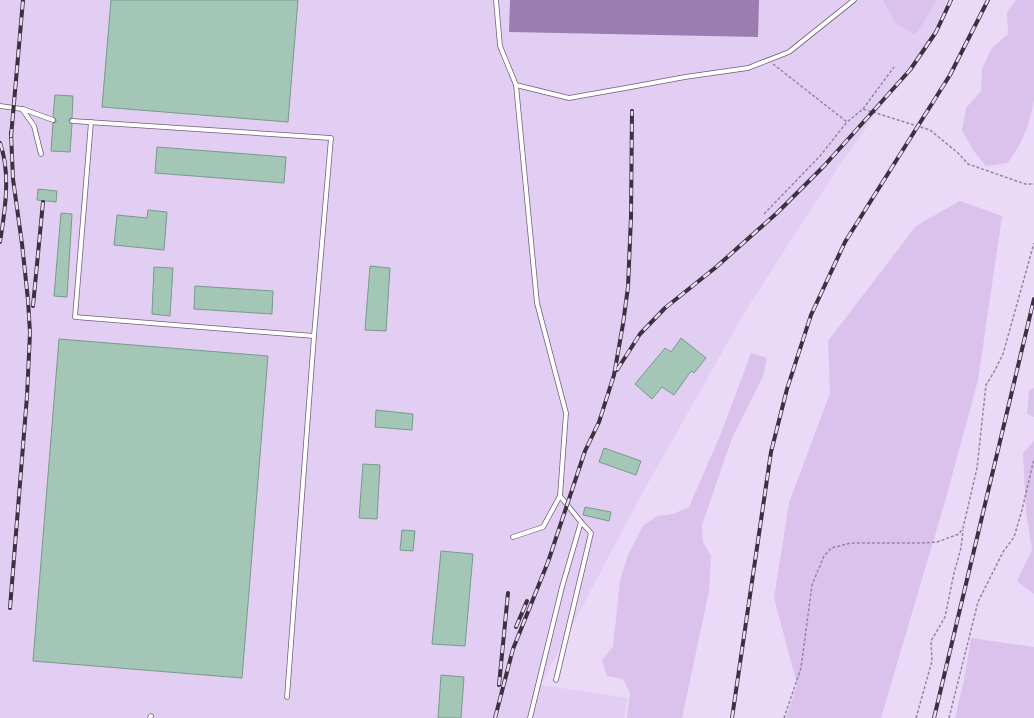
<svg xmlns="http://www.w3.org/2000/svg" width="1034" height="718" font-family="Quicksand,sans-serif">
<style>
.built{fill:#e3cef3}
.green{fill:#dac2ed}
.water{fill:#9c7db2}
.building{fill:#a3c6b6;stroke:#789a8a}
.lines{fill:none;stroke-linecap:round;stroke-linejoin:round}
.service-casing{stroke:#6e5f79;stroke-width:5.5}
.path{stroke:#93879c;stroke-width:1.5;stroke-dasharray:3 2;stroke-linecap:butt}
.service{stroke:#fff;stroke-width:4}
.rail-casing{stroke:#3a323f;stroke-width:4}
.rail{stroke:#ead9f7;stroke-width:2.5;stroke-dasharray:8;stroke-linecap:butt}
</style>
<rect width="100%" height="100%" fill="#ead9f7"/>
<!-- built -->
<polygon class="built" points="0,0 947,0 936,29 839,166 746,310 639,499 541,685 628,698 624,718 0,718"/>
<!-- green -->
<g class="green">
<polygon points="883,0 936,0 927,17 915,35 895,23"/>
<polygon points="1016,0 1034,0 1034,101 1029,123 1020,144 1008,163 986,166 973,150 962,130 966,108 981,91 982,69 991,49 1008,34 1007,12"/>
<polygon points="960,201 1002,216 978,380 946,498 881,718 786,718 797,684 774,598 789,503 830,393 828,341 916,226"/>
<polygon points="751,353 767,358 763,376 732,438 702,525 703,542 711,556 709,591 682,718 627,718 630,693 623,679 607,676 602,660 613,647 620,580 628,555 643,526 657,516 673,514 689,507 722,431"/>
<polygon points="1034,388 1034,417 1027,414 1029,391"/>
<polygon points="1034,441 1034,594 1017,581 1032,550 1026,512 1023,453"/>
<polygon points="971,638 1034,647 1034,718 955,718 964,680"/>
</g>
<!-- water -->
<polygon class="water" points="510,0 759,0 758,37 509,32"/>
<!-- building -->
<g class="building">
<polygon points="111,0 298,0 288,122 102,107"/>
<polygon points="55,95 73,96 72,118 69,119 69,121 72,124 70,152 51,151 53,123 56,122 56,120 53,116"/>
<polygon points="157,147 286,157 284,183 155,173"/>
<polygon points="38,189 57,191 56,202 37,200"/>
<polygon points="148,210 167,212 164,250 114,245 117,215 147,218"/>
<polygon points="61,213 72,214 67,297 54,296"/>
<polygon points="370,266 390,268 386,331 365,330"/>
<polygon points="154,267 173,268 170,316 152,314"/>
<polygon points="195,286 273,291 272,314 194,309"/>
<polygon points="681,338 706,358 694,373 691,371 674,395 662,387 652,399 635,384 665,348 671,352"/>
<polygon points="59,339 268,356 242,678 33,661"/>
<polygon points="376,410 413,414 412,430 375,427"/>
<polygon points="604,448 641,461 636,475 599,462"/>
<polygon points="363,464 380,465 377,519 359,518"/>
<polygon points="585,507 611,512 609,521 583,515"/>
<polygon points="402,530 415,531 413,551 400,550"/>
<polygon points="441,551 473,554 465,646 432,644"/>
<polygon points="441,675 464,677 461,718 438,718"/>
</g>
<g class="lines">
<!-- service casing -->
<g class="service-casing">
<g id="service">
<polyline points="496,0 500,46 516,85 569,98 631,87 685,77 748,68 789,52 854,0"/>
<polyline points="0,106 22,109 34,126 41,154"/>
<polyline points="23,109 53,120"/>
<polyline points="72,121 331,138 314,336 287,697"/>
<polyline points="91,122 75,317 314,336"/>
<polyline points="513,537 543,527 560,496 566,413 537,303 516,85"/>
<polyline points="556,680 591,533 581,522"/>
<polyline points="150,718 151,716"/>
<polyline points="530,718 562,587 581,522 560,496"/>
</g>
</g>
<!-- path -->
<g class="path">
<polyline points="773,64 847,122"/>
<polyline points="863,109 894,67"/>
<polyline points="764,214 820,156 847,122 863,109 930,130 958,153 968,164 1025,184 1034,184"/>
<polyline points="784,718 801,668 812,585 824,556 831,548 851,543 923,543 937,542 959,534 963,528 977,468 986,385 994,372 1003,354 1034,243"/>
<polyline points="916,718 932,661 931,641 945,617 954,573 961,548 963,530"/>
<polyline points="949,718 978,602 1003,552 1014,537 1022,510 1034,459"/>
</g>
<!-- service -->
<use href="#service" class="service"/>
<!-- rail casing -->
<g class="rail-casing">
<g id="rail">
<polyline points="11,137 23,0"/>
<path d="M0,143C11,173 5,211 0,242"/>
<polyline points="33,306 43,202"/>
<polyline points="617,370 640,334 665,308 715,268 777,213 824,166 859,127 910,70 936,32 951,0"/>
<polyline points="10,608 27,396 30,333 28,300 22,244 13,179 11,132"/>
<polyline points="516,627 527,601"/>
<polyline points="499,685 508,593"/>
<polyline points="495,718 513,649 548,562 585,451 599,422 614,375 623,324 628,287 631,217 632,111"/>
<polyline points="732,718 771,452 787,389 811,315 845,242 950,75 988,0"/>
<polyline points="934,718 1034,299"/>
</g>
</g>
<!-- rail -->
<use href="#rail" class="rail"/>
</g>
</svg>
